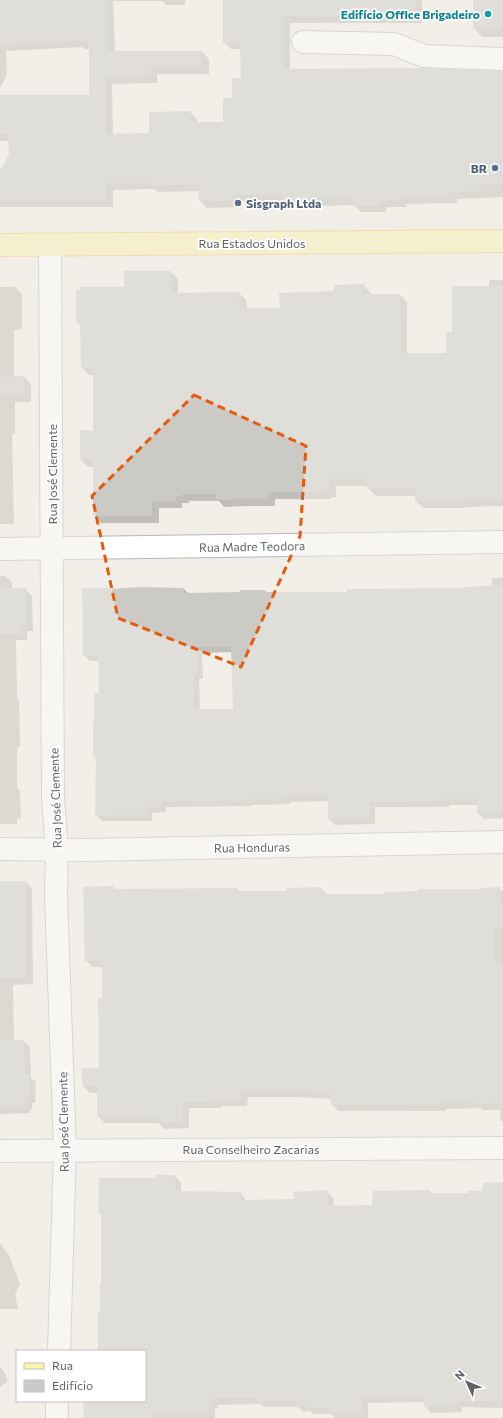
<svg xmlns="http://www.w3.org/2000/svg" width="503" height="1418" font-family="Commissioner,sans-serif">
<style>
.shadow{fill:#0003;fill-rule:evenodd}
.building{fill:#cccac5;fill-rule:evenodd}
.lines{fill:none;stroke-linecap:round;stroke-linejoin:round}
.minor-casing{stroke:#b5b8bc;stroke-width:24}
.major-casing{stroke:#f2c960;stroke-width:24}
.minor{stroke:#fff;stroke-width:22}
.major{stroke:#fff2af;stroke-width:22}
.marked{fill:none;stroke:#e8590c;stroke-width:3;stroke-dasharray:8 5;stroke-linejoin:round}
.culture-dot{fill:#0f9aa8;stroke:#fff;stroke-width:1.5}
.service-dot{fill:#5c6f8a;stroke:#fff;stroke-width:1.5}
.labels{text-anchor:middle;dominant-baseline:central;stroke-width:3.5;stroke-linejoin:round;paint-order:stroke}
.culture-label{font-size:12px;font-weight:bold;fill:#0d838f;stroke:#fff;text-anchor:end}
.service-label{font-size:12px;font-weight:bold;fill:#4e5e75;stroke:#fff;text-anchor:end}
.street-label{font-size:12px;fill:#5f6368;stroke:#fff}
</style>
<rect width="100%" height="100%" fill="#f1efe8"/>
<!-- shadow -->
<g class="shadow">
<path d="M0,0H422V23H290V70L503,72V197L457,199V203L406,204V207H386V212H361L354,205L290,207L284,201H240V207L207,208L200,201V191L158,192L155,189H148L113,190V207H0V168H10L9,141H0V96H90V49H85L83,47L6,51L7,75L0,88ZM185,0H224V42L231,49H241L242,79L224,124L197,123V119L190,112L150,134L113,135L112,84L157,83V74H209V59L202,52H115L113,1H163L166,5H185Z"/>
<polygon points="474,0 503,0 503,37 482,37 474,28"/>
<polygon points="171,272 178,279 178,294 239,293 246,300 247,309 281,309 334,292 363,285 371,293 371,295 400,295 407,302 407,354 447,354 453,334 489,287 489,280 503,280 503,506 465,507 465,508 423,508 416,501 416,496 376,496 369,489 368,486 336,486 336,497 331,497 331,499 275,499 275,506 248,506 224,507 219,501 189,501 189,503 182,503 182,508 159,508 159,523 101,523 94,515 94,467 88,467 81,460 81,431 94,432 94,375 89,375 82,368 81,326 77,323 125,288"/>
<polygon points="0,287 15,287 22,294 22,329 14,330 14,377 24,377 31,384 31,402 15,402 15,434 12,434 14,524 0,524"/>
<polygon points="0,576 5,576 12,582 12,589 25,589 32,596 33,631 27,631 27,640 16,640 17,697 19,700 20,747 17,747 17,788 20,791 21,819 17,819 17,824 0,824"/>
<path d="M492,578H503V818L484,819L478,813V805H449V807H375V824L335,825L329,819V801L290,802V804L251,805V806L166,807V812L152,813V821H102L96,815L97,759L94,756L100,694L99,661H90L84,655L109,590L184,589L189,594L241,593L265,591L268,593L348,594L464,589L492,586ZM232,652L234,710H200L199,679H203L202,653Z"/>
<polygon points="0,882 26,882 32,889 33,984 13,985 14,1041 23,1041 30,1047 31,1078 36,1082 35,1103 32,1103 32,1109 30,1109 30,1113 0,1114"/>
<polygon points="113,887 116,890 237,889 240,892 288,892 321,888 327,895 386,895 499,888 503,892 503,1122 500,1120 500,1110 482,1110 481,1108 446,1109 446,1111 338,1111 332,1104 332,1099 299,1097 248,1097 247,1106 221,1106 221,1108 189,1108 189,1128 164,1129 159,1123 105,1123 98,1116 98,1093 90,1093 83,1086 100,1069 103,999 103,967 92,967 86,960"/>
<polygon points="175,1176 181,1183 181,1192 240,1193 247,1201 295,1200 327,1191 333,1198 334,1207 373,1206 430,1191 433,1194 470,1194 483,1192 503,1183 503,1408 462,1407 462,1412 431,1413 425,1406 425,1402 368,1403 368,1418 336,1418 331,1414 313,1414 310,1411 303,1412 298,1407 264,1407 261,1404 218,1405 218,1408 215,1408 215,1418 85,1418 84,1401 145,1401 145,1351 99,1351 102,1285 102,1215 99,1212 158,1179"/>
<polygon points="0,1243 9,1255 20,1284 15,1295 18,1309 0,1309"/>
<polygon points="0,1366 7,1376 6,1377 8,1381 0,1387"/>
</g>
<!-- building -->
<g class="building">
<polygon points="0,0 107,0 108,51 202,51 202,67 150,68 151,76 106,77 106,134 149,133 149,112 191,111 191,122 223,122 223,98 232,98 232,78 241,78 240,43 223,43 223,0 415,0 416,17 283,16 284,69 421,68 503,71 503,184 481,185 481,191 450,192 450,196 399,197 400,200 379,201 379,206 353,206 353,198 282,200 282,194 233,195 233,201 199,201 198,185 150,185 150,183 107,183 107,200 0,200 0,170 9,155 8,134 0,134 0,95 89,95 89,42 77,42 77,40 0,45"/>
<rect x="473" y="0" width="30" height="29"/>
<polygon points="124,271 171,271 172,293 239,292 240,308 280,308 279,293 333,291 334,285 364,284 364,294 400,294 401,353 446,353 446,332 452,332 452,286 503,286 503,498 458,500 458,501 415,502 415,489 368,489 367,483 365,483 365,479 329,479 329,490 324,490 325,492 268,492 269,499 240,499 216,500 216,494 182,494 182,496 176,496 175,501 152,501 152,516 93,516 93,460 80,460 80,430 93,431 93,368 81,368 80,323 76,323 76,290 80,290 80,287 124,287"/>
<polygon points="24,376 24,395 0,395 0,377"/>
<path d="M503,585V813L477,814V799H444V801L370,802V819H328V795L285,796V799H245V801L161,802V807H147V815L95,816L96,756H93V725H94V693H99L98,656H83L82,588H108L109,589L140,587L184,588V593L240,592V590H265V592H347V589L464,588V587ZM197,647H231L233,709H194V674H197Z"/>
<polygon points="0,588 26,588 27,625 21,625 21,634 0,634"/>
<polygon points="0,881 26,881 27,978 0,978"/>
<polygon points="113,886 114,889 237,888 237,891 287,891 287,888 321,887 321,894 385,894 385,892 418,891 418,889 482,889 481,888 500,887 500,903 503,902 503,928 494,928 495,963 503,963 503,1103 475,1104 475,1102 440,1103 440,1104 331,1105 330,1093 292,1091 242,1091 240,1100 215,1100 215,1102 183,1102 183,1122 157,1122 156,1117 97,1116 97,1086 82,1086 82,1068 99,1068 98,998 102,998 102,960 85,961 83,887"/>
<polygon points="0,1040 24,1040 25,1074 29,1074 29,1097 26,1097 25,1103 23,1103 23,1107 0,1107"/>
<polygon points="156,1175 175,1175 176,1191 241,1192 241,1200 294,1199 293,1192 327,1190 328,1206 372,1205 373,1191 430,1190 430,1193 469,1193 468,1191 482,1191 483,1183 503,1182 503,1401 456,1401 456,1406 424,1407 424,1396 362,1397 362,1413 329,1413 329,1408 305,1408 305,1405 296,1406 296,1401 257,1401 257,1398 212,1398 212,1401 209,1402 209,1413 152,1413 152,1418 84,1418 83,1401 145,1401 145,1351 98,1351 98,1311 100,1311 100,1284 101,1284 101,1213 98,1213 99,1178 156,1178"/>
</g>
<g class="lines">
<!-- minor casing -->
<g class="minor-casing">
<g id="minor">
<polyline points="303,42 394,44 424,56 503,59"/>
<polyline points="50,245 53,799 57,849 56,895 65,1150 59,1351"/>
<polyline points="0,549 503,542"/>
<polyline points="0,849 86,850 503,842"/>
<polyline points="0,1151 503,1148"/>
<polyline points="57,1418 57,1401"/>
</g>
</g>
<!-- major casing -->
<g class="major-casing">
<polyline id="major" points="0,245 503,241"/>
</g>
<!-- minor -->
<use href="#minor" class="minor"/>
<!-- major -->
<use href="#major" class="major"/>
</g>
<!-- marked area -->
<path d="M0 0H503V1418H0ZM194,395L306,446L300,536L241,667L118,618L92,496Z" fill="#f1efe8" fill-opacity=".55" fill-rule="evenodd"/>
<path class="marked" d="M194,395L306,446L300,536L241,667L118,618L92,496Z"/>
<!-- markers -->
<circle class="culture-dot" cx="488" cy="14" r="4"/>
<g class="service-dot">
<circle cx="495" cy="168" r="4"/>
<circle cx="238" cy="203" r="4"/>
</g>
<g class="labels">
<!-- culture labels -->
<g class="culture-label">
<text x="480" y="14">Edifício Office Brigadeiro</text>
</g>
<!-- service labels -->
<g class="service-label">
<text x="487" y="168">BR</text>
<text x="246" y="203" text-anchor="start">Sisgraph Ltda</text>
</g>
<!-- street labels -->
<g class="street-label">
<text x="252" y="243">Rua Estados Unidos</text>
<text transform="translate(52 474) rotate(-90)">Rua José Clemente</text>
<text transform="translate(252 546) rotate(-1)">Rua Madre Teodora</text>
<text transform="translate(55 798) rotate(-92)">Rua José Clemente</text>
<text transform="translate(252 847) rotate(-1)">Rua Honduras</text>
<text transform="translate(63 1122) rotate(-91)">Rua José Clemente</text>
<text x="251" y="1149">Rua Conselheiro Zacarias</text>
</g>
</g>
<!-- legend -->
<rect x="16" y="1350" width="130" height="52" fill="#ffffff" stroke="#bfc1c3"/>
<rect x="24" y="1363" width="20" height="6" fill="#fff2af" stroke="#bfc1c3"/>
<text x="52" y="1370" font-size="12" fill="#5f6368">Rua</text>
<rect x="24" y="1380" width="20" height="12" fill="#cccac5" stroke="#bfc1c3"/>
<text x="52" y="1390" font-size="12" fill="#5f6368">Edifício</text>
<!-- north arrow -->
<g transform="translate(467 1382) rotate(314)" stroke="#ffffff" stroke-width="3" paint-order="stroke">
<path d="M0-3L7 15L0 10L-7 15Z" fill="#5f6368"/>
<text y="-6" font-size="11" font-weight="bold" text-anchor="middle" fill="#5f6368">N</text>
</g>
</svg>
